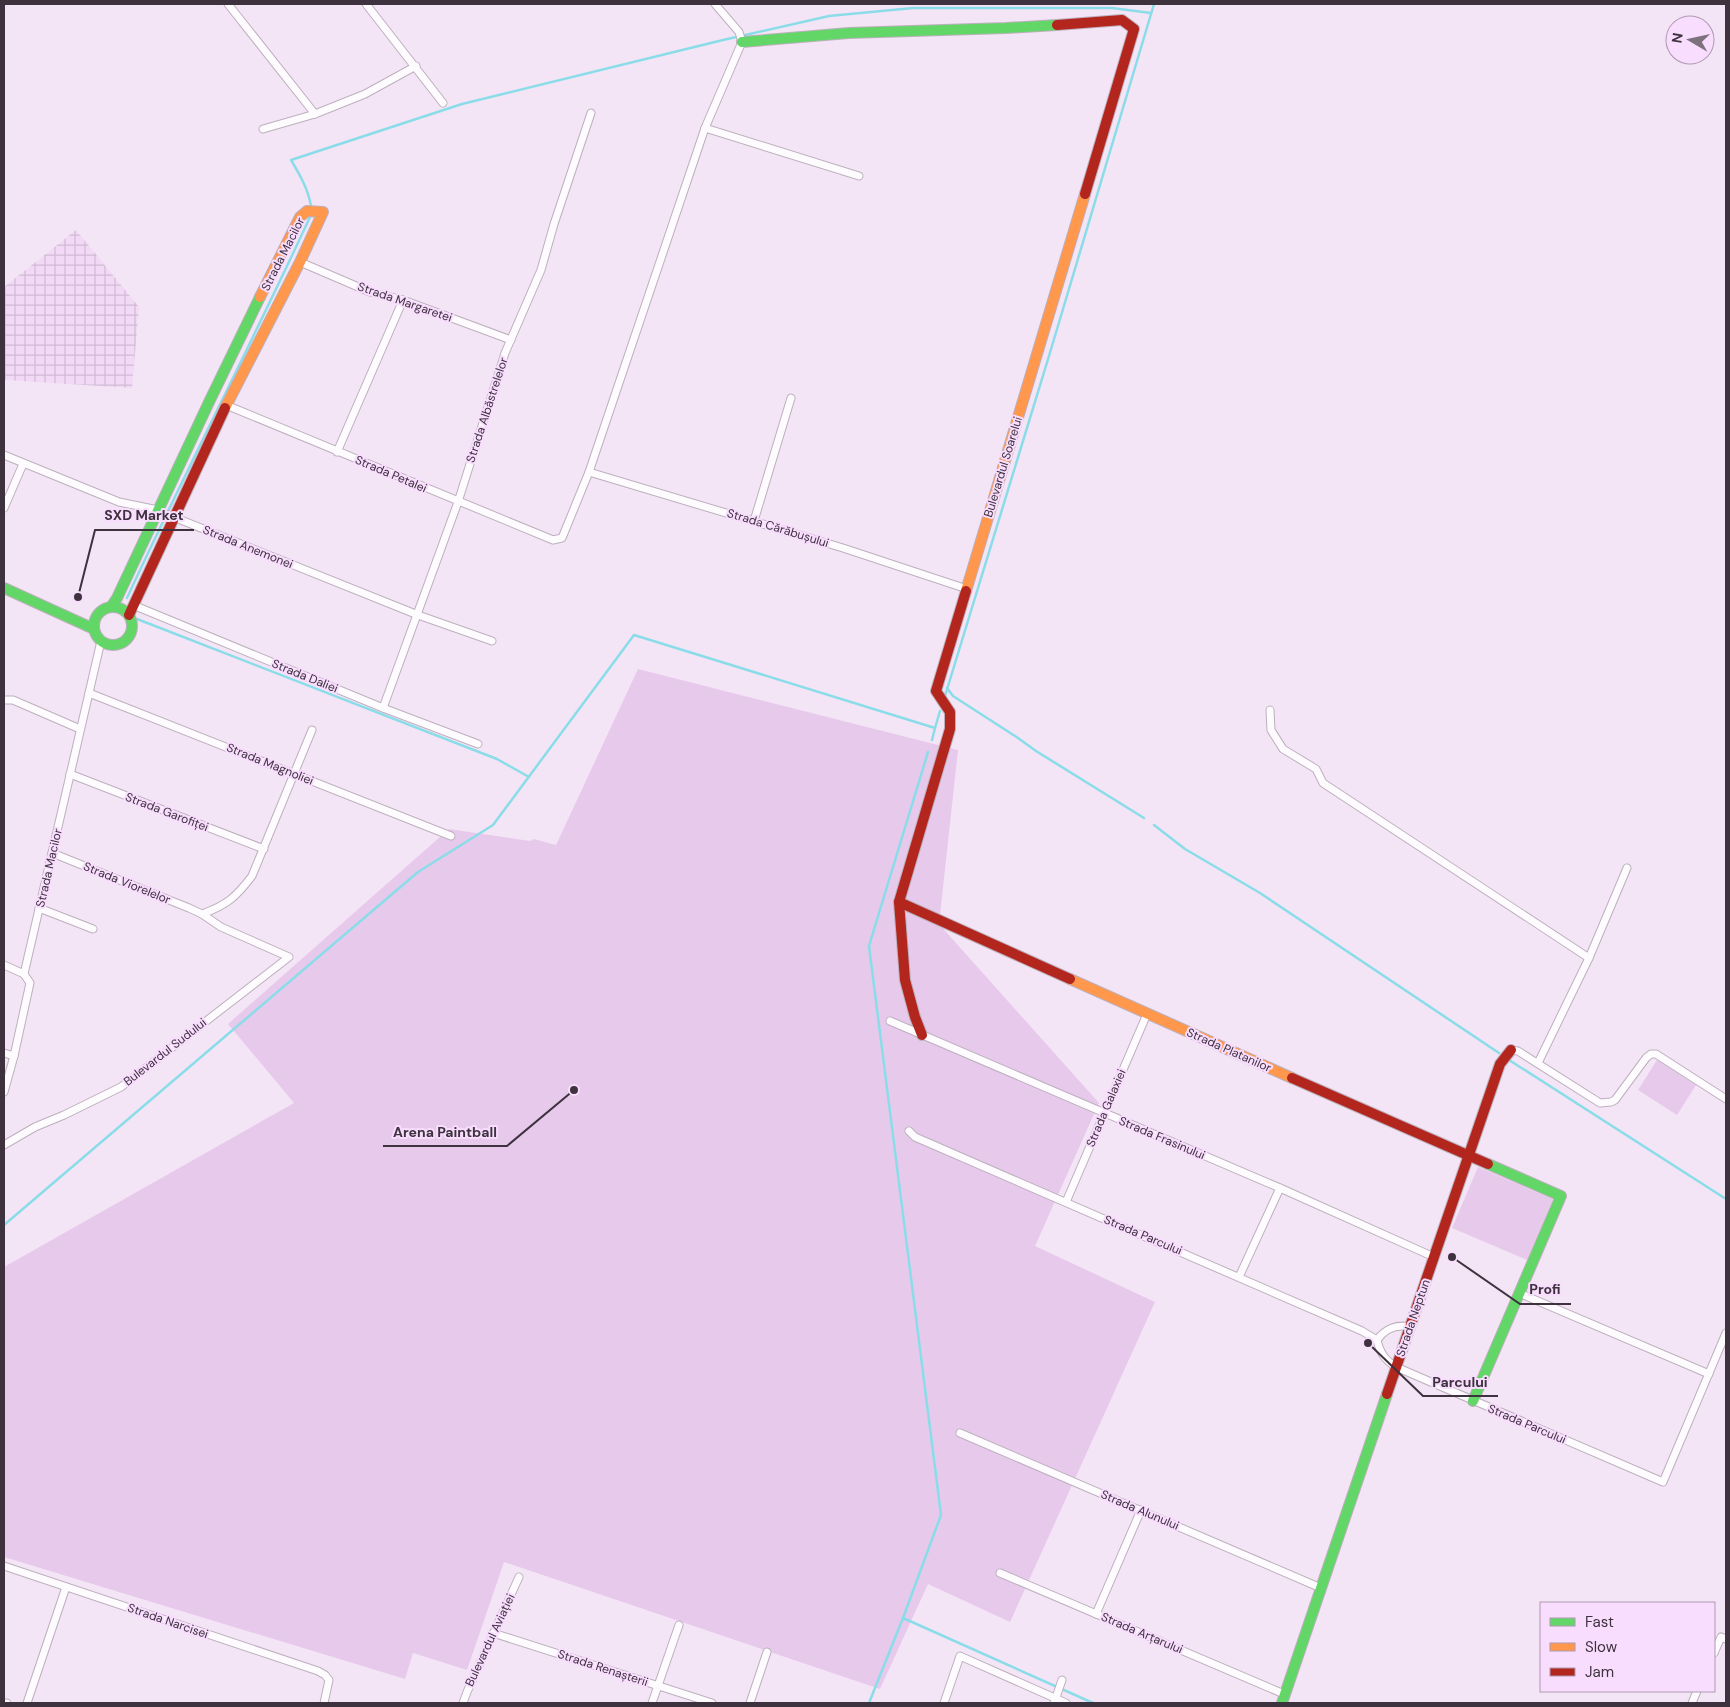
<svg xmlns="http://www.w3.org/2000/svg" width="1730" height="1707" font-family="'DM Sans',sans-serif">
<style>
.industrial{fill:url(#industrial-grid)}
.green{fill:#e7c9ec}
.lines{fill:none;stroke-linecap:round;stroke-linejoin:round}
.stream{stroke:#8adde8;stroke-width:2.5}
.street-casing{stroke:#bcb0bd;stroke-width:9}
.fast-casing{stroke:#bcb0bd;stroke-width:12}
.slow-casing{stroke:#bcb0bd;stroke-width:12}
.jam-casing{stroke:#bcb0bd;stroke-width:12}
.street{stroke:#fdfbfe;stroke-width:7}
.fast{stroke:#63d668;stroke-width:10}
.slow{stroke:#ff974d;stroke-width:10}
.jam{stroke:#b3261e;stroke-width:10}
.labels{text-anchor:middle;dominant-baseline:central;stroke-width:4;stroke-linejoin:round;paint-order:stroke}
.street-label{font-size:12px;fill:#3d323e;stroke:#f9ddfe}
.leader{fill:none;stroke:#3d323e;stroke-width:2}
.callout-dot{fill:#3d323e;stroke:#f9ddfe;stroke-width:2}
.callout-label{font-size:14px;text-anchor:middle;font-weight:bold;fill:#3d323e;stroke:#f9ddfe;stroke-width:4;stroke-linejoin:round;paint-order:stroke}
</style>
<defs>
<pattern id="industrial-grid" width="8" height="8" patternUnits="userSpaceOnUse" patternTransform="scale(1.25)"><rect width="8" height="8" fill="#f2d9f6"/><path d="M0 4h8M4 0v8" fill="none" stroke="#d0bbd4"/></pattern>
</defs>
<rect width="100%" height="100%" fill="#f4e5f6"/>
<!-- industrial -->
<polygon class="industrial" points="76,230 139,307 132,388 4,380 4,287"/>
<!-- green -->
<g class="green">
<polygon points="638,669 958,750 939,924 1099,1103 1035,1246 1155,1302 1010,1622 928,1584 880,1689 504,1562 467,1670 413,1653 405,1679 4,1557 4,1267 294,1103 228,1024 449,829 530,841 534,839 556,845"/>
<polygon points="1657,1060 1696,1085 1677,1115 1638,1090"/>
<polygon points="1478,1167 1553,1199 1527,1260 1452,1228"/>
</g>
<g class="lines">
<!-- stream -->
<g class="stream">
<path d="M311,206C308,189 300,175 291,160L462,104L723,40L829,16L913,8H1112L1151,13"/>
<path d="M127,598C186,470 251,345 310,217"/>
<polyline points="137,619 497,759 529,777"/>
<polyline points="947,688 953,696 1018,738 1036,751 1144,818"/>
<polyline points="945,696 1049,356 1154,4"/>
<polyline points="935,728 940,711"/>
<polyline points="1154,825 1185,849 1260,893 1499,1053"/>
<polyline points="1509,1060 1726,1199"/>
<polyline points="4,1225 418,872 493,825 634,635 935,728 932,740"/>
<polyline points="903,1618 1093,1703"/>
<polyline points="869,1703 903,1618 941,1515 869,946 928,752"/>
</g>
<!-- street casing -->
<g class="street-casing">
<g id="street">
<polyline points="228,4 315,114"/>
<polyline points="366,4 443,103"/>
<polyline points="705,128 859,176"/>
<polyline points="263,129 315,114 365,94 416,66"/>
<polyline points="300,262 370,292 403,300 511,340"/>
<polyline points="226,405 553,540 562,538 589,472 705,128 742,42 739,32 715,4"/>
<polyline points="337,452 403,300"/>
<polyline points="4,455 119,502 158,510"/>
<polyline points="589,472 843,548 967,589"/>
<polyline points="4,508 23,464"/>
<polyline points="161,512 418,615 492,641"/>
<polyline points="754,521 791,398"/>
<polyline points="133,605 383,708 478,744"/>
<polyline points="89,693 451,836"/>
<polyline points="4,700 13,700 80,729"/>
<polyline points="383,708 458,502 505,353 541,270 554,224 591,113"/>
<polyline points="1270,710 1271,730 1283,749 1316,769 1323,783 1589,958"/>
<polyline points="70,774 264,849"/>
<polyline points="39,908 93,929"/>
<path d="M202,914C227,905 236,897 252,876L312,730"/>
<polyline points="4,965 24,974"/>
<polyline points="890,1021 1280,1188 1434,1257"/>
<polyline points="1511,1050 1518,1051 1600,1103 1611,1102 1615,1100 1646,1058 1651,1054 1656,1054 1726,1099"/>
<polyline points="4,1053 14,1056"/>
<polyline points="1538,1063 1589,958 1627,868"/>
<polyline points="4,1092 14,1056 30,983 24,974 101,641"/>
<polyline points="909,1131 915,1137 1362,1331 1377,1340"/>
<polyline points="4,1145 35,1127 64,1115 121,1087 289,957 221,927 202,914 189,908 52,853"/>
<polyline points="1066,1202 1147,1014"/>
<polyline points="1239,1277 1280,1188"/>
<polyline points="1519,1293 1709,1374"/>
<path d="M1410,1327C1397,1324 1385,1329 1377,1340C1380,1353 1385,1360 1396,1367L1663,1482L1726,1333"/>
<polyline points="960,1433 1321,1588"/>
<polyline points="4,1566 318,1671 325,1675 329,1680 324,1703"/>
<polyline points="1000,1573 1284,1694"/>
<polyline points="1096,1614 1141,1510"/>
<polyline points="493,1633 712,1703"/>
<polyline points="1714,1653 1721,1637 1726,1639"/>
<polyline points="4,1703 7,1703"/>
<polyline points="27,1703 66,1587"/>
<polyline points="463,1703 467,1692 519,1577"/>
<polyline points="652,1703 679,1625"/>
<polyline points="750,1703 767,1652"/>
<polyline points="944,1703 960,1656 1066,1703"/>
<polyline points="1054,1703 1062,1680"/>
<polyline points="1692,1703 1697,1691"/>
</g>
</g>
<!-- fast casing -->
<g class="fast-casing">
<g id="fast">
<polyline points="742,42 849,33 1006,28 1057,25"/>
<polyline points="4,588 94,629"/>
<circle cx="113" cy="626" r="19"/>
<polyline points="111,607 117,598 210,400 260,297"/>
<polyline points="1473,1401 1561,1196 1488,1164"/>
<polyline points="1282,1703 1387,1394"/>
</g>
</g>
<!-- slow casing -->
<g class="slow-casing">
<g id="slow">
<polyline points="225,408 300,262 323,212 307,211 300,217 260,297"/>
<polyline points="966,591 1085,194"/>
<polyline points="1070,979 1292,1078"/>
</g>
</g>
<!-- jam casing -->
<g class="jam-casing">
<g id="jam">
<polyline points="1057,25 1122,20 1134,29 1085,194"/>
<polyline points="129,615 225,408"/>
<polyline points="899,902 1070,979"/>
<polyline points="922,1035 915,1017 905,980 899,902 950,729 950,712 936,691 966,591"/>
<polyline points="1292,1078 1488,1164"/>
<polyline points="1387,1394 1500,1064 1511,1050"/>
</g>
</g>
<!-- street -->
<use href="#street" class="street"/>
<!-- fast -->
<use href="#fast" class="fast"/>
<!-- slow -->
<use href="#slow" class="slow"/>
<!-- jam -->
<use href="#jam" class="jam"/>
</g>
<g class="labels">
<!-- street labels -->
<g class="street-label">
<text transform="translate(283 254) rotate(-63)">Strada Macilor</text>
<text transform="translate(405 302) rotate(19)">Strada Margaretei</text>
<text transform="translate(487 410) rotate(-72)">Strada Albăstrelelor</text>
<text transform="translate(1003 467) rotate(-73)">Bulevardul Soarelui</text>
<text transform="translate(391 474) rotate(23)">Strada Petalei</text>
<text transform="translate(778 528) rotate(17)">Strada Cărăbușului</text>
<text transform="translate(248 547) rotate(22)">Strada Anemonei</text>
<text transform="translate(305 676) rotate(22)">Strada Daliei</text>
<text transform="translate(270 764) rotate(22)">Strada Magnoliei</text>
<text transform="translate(167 812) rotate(21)">Strada Garofiței</text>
<text transform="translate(49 868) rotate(-77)">Strada Macilor</text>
<text transform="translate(127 883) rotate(22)">Strada Viorelelor</text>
<text transform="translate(1229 1050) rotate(24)">Strada Platanilor</text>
<text transform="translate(165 1052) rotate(-38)">Bulevardul Sudului</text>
<text transform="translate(1106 1108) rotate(-67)">Strada Galaxiei</text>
<text transform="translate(1162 1138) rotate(23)">Strada Frasinului</text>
<text transform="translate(1143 1235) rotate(23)">Strada Parcului</text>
<text transform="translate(1413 1318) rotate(-71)">Strada Neptun</text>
<text transform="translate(1527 1424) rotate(23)">Strada Parcului</text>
<text transform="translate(1140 1510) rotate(23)">Strada Alunului</text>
<text transform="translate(168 1621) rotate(19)">Strada Narcisei</text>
<text transform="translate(1142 1633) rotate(23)">Strada Arțarului</text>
<text transform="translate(490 1640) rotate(-65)">Bulevardul Aviației</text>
<text transform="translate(603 1668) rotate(18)">Strada Renașterii</text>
</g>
</g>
<!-- callouts -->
<path class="leader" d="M78 597L95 530H194M574 1090L507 1146H383M1452 1257L1520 1304H1571M1368 1343L1423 1396H1498"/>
<g class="callout-dot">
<circle cx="78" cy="597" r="5"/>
<circle cx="574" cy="1090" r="5"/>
<circle cx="1452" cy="1257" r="5"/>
<circle cx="1368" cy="1343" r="5"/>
</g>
<g class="callout-label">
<text x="144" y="520">SXD Market</text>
<text x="445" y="1137">Arena Paintball</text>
<text x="1545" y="1294">Profi</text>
<text x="1460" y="1387">Parcului</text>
</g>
<!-- border -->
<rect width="1730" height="1707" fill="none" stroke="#3d323e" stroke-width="10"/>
<!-- legend -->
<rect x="1540" y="1602" width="175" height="90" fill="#f9ddfe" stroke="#ae99b1"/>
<rect x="1550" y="1618" width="25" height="8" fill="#63d668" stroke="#ae99b1"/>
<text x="1585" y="1627" font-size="15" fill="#3d323e">Fast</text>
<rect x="1550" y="1643" width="25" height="8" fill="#ff974d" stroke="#ae99b1"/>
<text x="1585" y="1652" font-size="15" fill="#3d323e">Slow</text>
<rect x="1550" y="1668" width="25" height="8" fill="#b3261e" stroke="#ae99b1"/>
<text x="1585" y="1677" font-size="15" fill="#3d323e">Jam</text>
<!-- north arrow -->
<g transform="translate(1690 40) rotate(279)"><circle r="24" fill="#f9ddfe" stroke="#ae99b1"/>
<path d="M0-4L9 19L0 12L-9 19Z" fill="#7d717e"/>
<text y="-8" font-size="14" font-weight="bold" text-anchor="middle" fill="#3d323e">N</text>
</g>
</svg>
